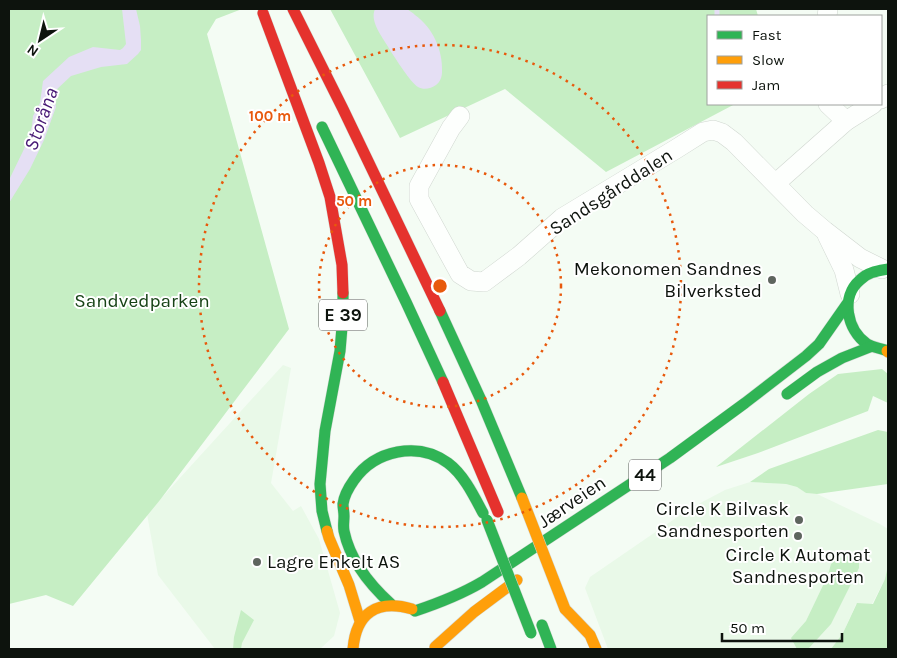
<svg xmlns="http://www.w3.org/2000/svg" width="897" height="658" font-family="Karla,sans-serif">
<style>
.built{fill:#e9f9e8}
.green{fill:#c6eec4}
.water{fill:#e5dff4}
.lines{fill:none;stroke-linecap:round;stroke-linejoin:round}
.stream{stroke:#e5dff4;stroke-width:5}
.street-casing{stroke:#d0d7d0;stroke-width:20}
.fast-casing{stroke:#d4d8d4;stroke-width:12}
.slow-casing{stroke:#d4d8d4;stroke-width:12}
.jam-casing{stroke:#d4d8d4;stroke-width:12}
.street{stroke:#fdfffd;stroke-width:19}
.fast{stroke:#30b455;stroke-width:11}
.slow{stroke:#ff9f0a;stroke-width:11}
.jam{stroke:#e5322d;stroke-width:11}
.fast-bridge-casing{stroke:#d4d8d4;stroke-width:12;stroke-linecap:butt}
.slow-bridge-casing{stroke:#d4d8d4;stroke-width:12;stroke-linecap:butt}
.fast-bridge{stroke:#30b455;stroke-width:11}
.slow-bridge{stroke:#ff9f0a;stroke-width:11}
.ring{fill:none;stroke:#e8590c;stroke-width:2.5;stroke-dasharray:2.5 5}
.poi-dot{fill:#5e655e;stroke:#fff;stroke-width:2}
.labels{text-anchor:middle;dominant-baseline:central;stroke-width:4;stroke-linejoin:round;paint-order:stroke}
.shield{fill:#fff;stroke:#565a56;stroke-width:1}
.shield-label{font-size:18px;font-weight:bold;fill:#0d130d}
.street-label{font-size:19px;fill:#0d130d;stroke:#fff}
.poi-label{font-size:19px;fill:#0d130d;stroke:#fff;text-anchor:end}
.park-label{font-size:19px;fill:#174316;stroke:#fff}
.water-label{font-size:20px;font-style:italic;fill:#461774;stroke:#fff}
.centre{fill:#e8590c;stroke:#fff;stroke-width:2.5}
.ring-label{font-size:15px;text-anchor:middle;font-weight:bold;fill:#e8590c;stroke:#fff;stroke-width:4;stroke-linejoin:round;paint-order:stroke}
</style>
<rect width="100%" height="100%" fill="#f4fcf4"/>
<!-- built -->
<g class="built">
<polygon points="283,365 291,368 271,483 293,511 301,506 319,539 340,613 334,636 320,649 215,649 158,575 147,514"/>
<polygon points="750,482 786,484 797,487 806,493 817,494 880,524 888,529 888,565 885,579 872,604 856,604 843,633 831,649 608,649 585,588 590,577 689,509 725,490"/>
</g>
<!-- green -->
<g class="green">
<polygon points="9,9 42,9 43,10 44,9 242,9 216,19 207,34 289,329 160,500 73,606 46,595 9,604"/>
<polygon points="330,9 756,9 758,16 708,16 708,104 735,104 606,172 505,89 400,138"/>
<polygon points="882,369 888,374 888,403 873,396 868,411 758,453 716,467 809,394 838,374"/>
<polygon points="878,430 888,432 888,484 817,494 806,493 797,487 786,484 750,482 769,469"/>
<polygon points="853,555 859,560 859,568 831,624 809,648 797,649 791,638 806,621 828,575 831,564 838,558"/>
<polygon points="888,565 888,649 831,649 843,633 857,603 873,604 885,579"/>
<polygon points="241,610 254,620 242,643 241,649 233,649 234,637"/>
</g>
<!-- water -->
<g class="water">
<polygon points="122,9 136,9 140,26 141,40 141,50 138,54 127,64 101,67 71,76 54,92 56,107 44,140 30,169 9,203 9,180 25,147 32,126 33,116 40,103 43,81 69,57 93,47 120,50 123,48 126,44"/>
<path d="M375,9C384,9 398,7 406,9C409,10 413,13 415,15C433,28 443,50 442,72C442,77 440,82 436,85C431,89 423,90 418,87C411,83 395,58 390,50C384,39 369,22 375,9Z"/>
</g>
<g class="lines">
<!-- stream -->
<polyline class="stream" points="717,16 717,9"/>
<!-- street casing -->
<g class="street-casing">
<g id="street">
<polyline points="827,16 828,9"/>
<polyline points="881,99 888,94"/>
<polyline points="828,104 846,121"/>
<polyline points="460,116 451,128 419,186 419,199 460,274 471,281 484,282 519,256 562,218 676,149 703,132 713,130 722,133 734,142 805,214 825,231 860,258 882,269"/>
<polyline points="776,183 846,121 873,104"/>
<polyline points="827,235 844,270 850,294"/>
</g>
</g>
<!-- fast casing -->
<g class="fast-casing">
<g id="fast">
<polyline points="322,127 406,302 443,382"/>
<polyline points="440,311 481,400 522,498"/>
<path d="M885,350C879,348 872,347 867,344C847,330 840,297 860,280C868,272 877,271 888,269"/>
<polyline points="787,394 817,372 842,358 870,347"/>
<polyline points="327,531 322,511 320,484 325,431 340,351 343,315 343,293"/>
<path d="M391,604C370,585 350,560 344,531C343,526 344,521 344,516C344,512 343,508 343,504C344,496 349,487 354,480C375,450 418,441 448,463C464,475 474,496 483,513"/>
<path d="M415,611C439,603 460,595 482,582L670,458L745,403L806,356L819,344L847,304"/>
<polyline points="542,625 551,649"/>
</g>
</g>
<!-- slow casing -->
<g class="slow-casing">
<g id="slow">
<polyline points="887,351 888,352"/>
<polyline points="327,531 329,538 349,585 360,621"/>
<polyline points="565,609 590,635 596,649"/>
<polyline points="435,647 474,612 517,580"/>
<path d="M353,649C356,613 377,599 412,609"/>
</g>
</g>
<!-- jam casing -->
<g class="jam-casing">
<g id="jam">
<polyline points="293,9 343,109 440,311"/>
<polyline points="263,13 319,163 330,197 342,265 343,293"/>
<polyline points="443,382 498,512"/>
</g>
</g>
<!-- street -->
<use href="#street" class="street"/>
<!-- fast -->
<use href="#fast" class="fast"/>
<!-- slow -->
<use href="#slow" class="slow"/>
<!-- jam -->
<use href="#jam" class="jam"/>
<!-- fast-bridge casing -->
<g class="fast-bridge-casing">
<polyline id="fast-bridge" points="487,520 531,633"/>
</g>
<!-- slow-bridge casing -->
<g class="slow-bridge-casing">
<polyline id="slow-bridge" points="522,498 565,609"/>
</g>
<!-- fast-bridge -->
<use href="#fast-bridge" class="fast-bridge"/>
<!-- slow-bridge -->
<use href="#slow-bridge" class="slow-bridge"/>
</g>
<!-- distance rings -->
<g class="ring">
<circle cx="440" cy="286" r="121"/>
<circle cx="440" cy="286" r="241"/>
</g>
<!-- markers -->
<g class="poi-dot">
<circle cx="772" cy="280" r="5"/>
<circle cx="799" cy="520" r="5"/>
<circle cx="798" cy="536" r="5"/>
<circle cx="257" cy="562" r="5"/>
</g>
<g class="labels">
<!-- shield labels -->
<g class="shield">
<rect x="319" y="299.5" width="48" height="31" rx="4"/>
<rect x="629" y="459.5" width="32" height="31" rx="4"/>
</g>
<g class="shield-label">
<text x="343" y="315">E 39</text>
<text x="645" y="475">44</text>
</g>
<!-- street labels -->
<g class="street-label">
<text transform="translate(611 192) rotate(-33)">Sandsgårddalen</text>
<text transform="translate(572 502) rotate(-34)">Jærveien</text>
</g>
<!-- poi labels -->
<g class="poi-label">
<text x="762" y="269">Mekonomen Sandnes<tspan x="762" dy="22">Bilverksted</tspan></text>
<text x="789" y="509">Circle K Bilvask<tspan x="789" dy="22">Sandnesporten</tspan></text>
<text x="798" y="555" text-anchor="middle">Circle K Automat<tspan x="798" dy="22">Sandnesporten</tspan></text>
<text x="267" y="562" text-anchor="start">Lagre Enkelt AS</text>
</g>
<!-- park labels -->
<g class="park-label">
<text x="142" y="301">Sandvedparken</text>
</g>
<!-- water labels -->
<g class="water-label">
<text transform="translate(41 119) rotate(-70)">Storåna</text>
</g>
</g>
<circle cx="440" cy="286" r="8" class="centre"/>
<g class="ring-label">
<text x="270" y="121">100 m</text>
<text x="354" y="206">50 m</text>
</g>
<!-- border -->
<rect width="897" height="658" fill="none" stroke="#0d130d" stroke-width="20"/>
<!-- legend -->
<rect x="707" y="15" width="175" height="90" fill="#ffffff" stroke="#9ea19e"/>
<rect x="717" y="31" width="25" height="8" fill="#30b455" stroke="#9ea19e"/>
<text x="752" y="40" font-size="15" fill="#0d130d">Fast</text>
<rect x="717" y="56" width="25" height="8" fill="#ff9f0a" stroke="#9ea19e"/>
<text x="752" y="65" font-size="15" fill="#0d130d">Slow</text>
<rect x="717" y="81" width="25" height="8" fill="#e5322d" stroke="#9ea19e"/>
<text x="752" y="90" font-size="15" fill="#0d130d">Jam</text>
<!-- north arrow -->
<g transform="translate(40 40) rotate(215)" stroke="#ffffff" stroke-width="4" paint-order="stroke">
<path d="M0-4L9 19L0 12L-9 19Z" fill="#0d130d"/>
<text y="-8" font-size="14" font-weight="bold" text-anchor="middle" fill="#0d130d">N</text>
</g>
<!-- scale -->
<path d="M722 633v8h120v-8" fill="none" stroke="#0d130d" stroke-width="2.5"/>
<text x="730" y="633" font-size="15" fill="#0d130d" stroke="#ffffff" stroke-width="4" paint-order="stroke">50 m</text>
</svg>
